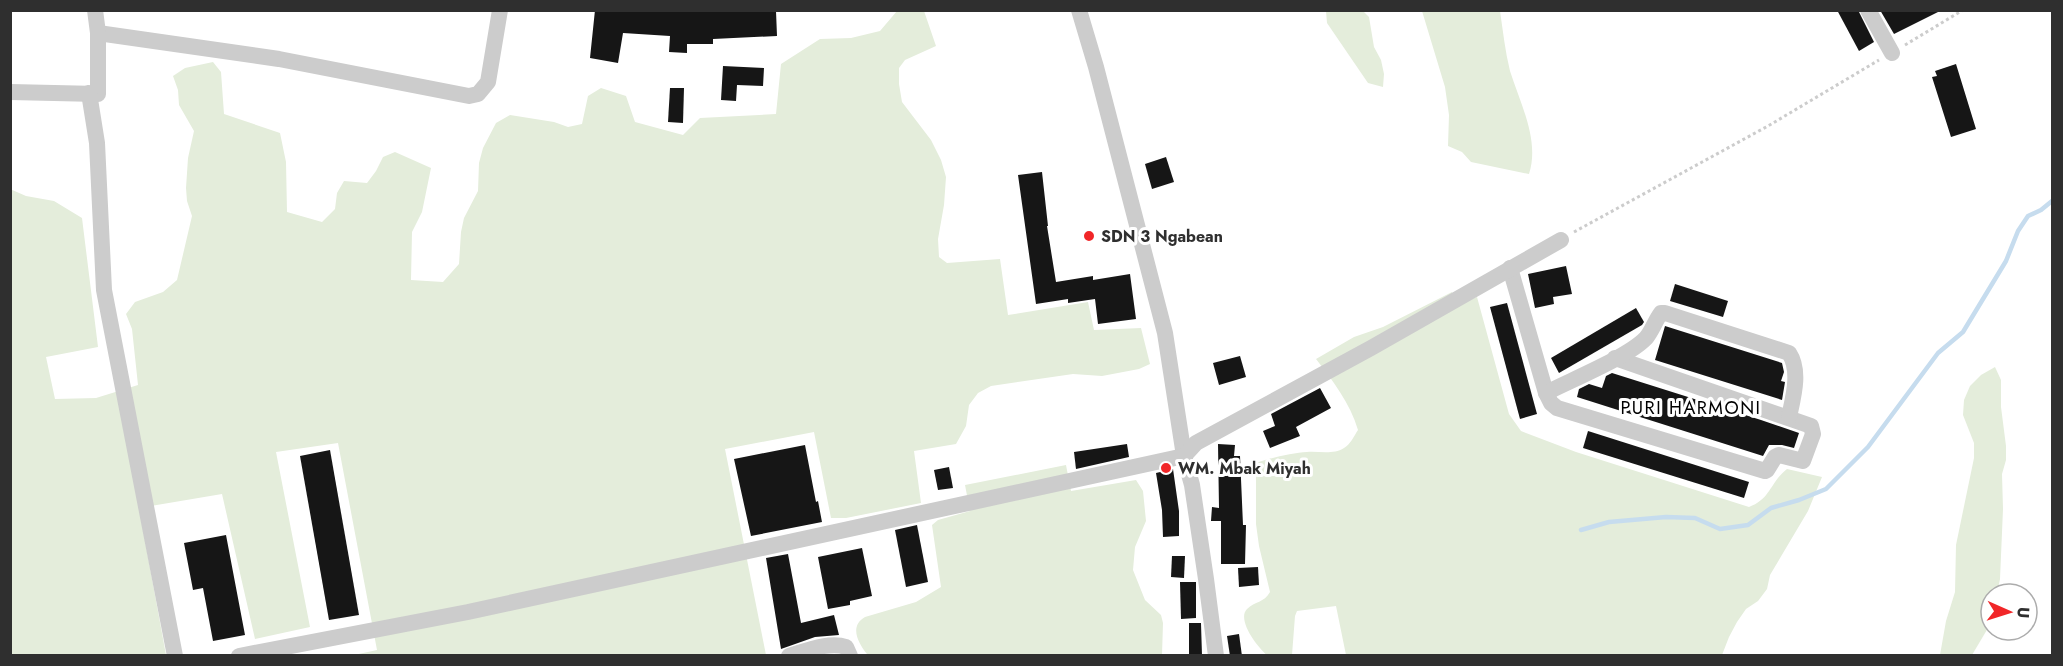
<svg xmlns="http://www.w3.org/2000/svg" width="2063" height="666" font-family="Jost,sans-serif">
<style>
.green{fill:#e4eddb}
.lines{fill:none;stroke-linecap:round;stroke-linejoin:round}
.stream{stroke:#c6dcee;stroke-width:4.5}
.building{fill:#161616}
.path{stroke:#ccc;stroke-width:3;stroke-dasharray:3 3;stroke-linecap:butt}
.minor{stroke:#ccc;stroke-width:16}
.poi-dot{fill:#f12628;stroke:#fff;stroke-width:2}
.labels{text-anchor:middle;dominant-baseline:central;stroke-width:6;stroke-linejoin:round;paint-order:stroke}
.poi-label{font-size:16px;font-weight:bold;fill:#2f2f2f;stroke:#fff;text-anchor:start}
.neighbourhood-label{font-size:18px;letter-spacing:1.5px;fill:#000;stroke:#fff}
</style>
<rect width="100%" height="100%" fill="#fff"/>
<!-- green -->
<g class="green">
<polygon points="897,11 924,11 936,46 905,60 899,68 899,84 902,102 931,140 941,160 946,177 944,205 938,239 939,257 947,263 1000,259 1008,315 1088,302 1094,330 1141,328 1150,364 1139,369 1102,376 1073,374 991,386 978,393 969,405 966,426 956,444 914,451 921,503 846,518 831,518 814,432 725,449 766,655 354,655 377,650 338,443 276,452 310,627 255,639 222,494 139,508 166,655 11,655 10,189 26,196 54,201 82,218 98,347 46,357 55,399 96,398 138,385 132,329 126,314 135,302 163,292 177,280 192,216 187,201 186,188 188,158 194,131 179,105 178,90 173,76 185,68 213,62 221,72 224,114 280,133 286,162 287,212 322,222 335,209 337,193 344,181 367,183 376,171 383,157 395,152 431,168 422,212 412,232 411,280 443,282 459,264 461,232 464,218 478,191 479,163 483,148 496,123 510,115 554,122 568,127 582,124 588,96 601,88 626,96 635,122 683,135 700,118 776,114 781,64 820,39 851,38 880,31"/>
<polygon points="1326,11 1363,11 1369,17 1374,47 1381,60 1384,74 1383,87 1368,83 1327,23"/>
<path d="M1422,11H1500C1503,31 1505,51 1510,71C1520,103 1540,140 1529,174L1471,162L1462,152L1448,146L1449,115L1445,87Z"/>
<path d="M1452,292L1456,306L1477,297L1509,414L1521,431L1576,452L1749,507C1771,499 1770,482 1787,469L1822,477L1808,511L1770,575L1767,589L1758,601L1746,609L1737,622L1729,637L1722,655H1346L1336,606L1297,611L1295,616L1292,655H1267C1259,649 1236,620 1247,609C1255,601 1264,603 1270,592L1259,546L1256,524V463C1269,458 1293,453 1307,452C1319,451 1333,455 1344,448C1350,445 1354,436 1358,430C1350,403 1333,381 1316,359L1354,337L1383,327Z"/>
<polygon points="1995,367 2001,380 2001,407 2006,446 2006,460 2002,474 2003,509 2000,579 1997,594 1991,594 1991,623 1972,655 1940,655 1946,621 1955,592 1956,545 1974,458 1974,443 1963,415 1964,400 1970,386 1981,375"/>
<path d="M1066,465L1071,491L1136,480L1143,491L1146,521L1135,547L1133,570L1145,600L1161,615L1163,623L1162,655L891,656L867,654C858,643 849,626 865,617L916,602L941,587L932,525L938,520L970,511L965,485Z"/>
</g>
<g class="lines">
<!-- stream -->
<polyline class="stream" points="1581,530 1609,522 1666,517 1695,518 1720,529 1748,525 1771,508 1799,500 1826,489 1868,447 1938,353 1963,332 2006,261 2018,231 2028,216 2041,210 2052,201"/>
</g>
<!-- building -->
<g class="building">
<polygon points="595,10 776,11 777,36 713,39 713,44 687,44 687,53 669,52 670,36 623,33 618,63 590,58"/>
<polygon points="1837,10 1858,10 1874,42 1859,51"/>
<polygon points="1880,10 1942,10 1894,34"/>
<polygon points="1956,64 1976,129 1951,137 1932,77 1937,76 1935,71"/>
<polygon points="723,66 764,68 763,86 737,85 736,101 721,100"/>
<polygon points="670,88 684,88 683,123 668,122"/>
<polygon points="1166,157 1174,182 1152,189 1145,164"/>
<polygon points="1042,172 1048,226 1047,226 1056,282 1093,276 1093,280 1130,274 1136,319 1098,324 1095,299 1068,303 1068,299 1036,304 1018,175"/>
<polygon points="1566,266 1572,294 1553,297 1554,304 1535,308 1528,274"/>
<polygon points="1675,284 1728,301 1723,317 1670,301"/>
<polygon points="1507,303 1537,414 1520,419 1490,307"/>
<polygon points="1636,308 1644,322 1642,325 1559,373 1551,358"/>
<polygon points="1665,326 1782,363 1784,372 1781,381 1785,382 1782,400 1655,360"/>
<polygon points="1240,356 1246,377 1219,385 1213,363"/>
<polygon points="1612,373 1761,420 1799,433 1794,448 1782,445 1769,445 1763,456 1577,397 1579,389 1589,384 1602,388 1606,376"/>
<polygon points="1320,388 1331,408 1296,427 1300,436 1270,448 1263,431 1275,426 1271,414"/>
<polygon points="1588,431 1749,482 1744,498 1583,448"/>
<polygon points="1127,444 1129,457 1076,469 1074,452"/>
<polygon points="1218,444 1235,445 1234,456 1240,456 1243,525 1246,525 1245,564 1221,564 1221,521 1211,521 1212,507 1219,508"/>
<polygon points="805,445 816,502 818,501 822,522 751,536 734,459"/>
<polygon points="330,450 359,615 329,620 300,456"/>
<polygon points="949,467 953,488 938,490 934,470"/>
<polygon points="1173,469 1179,511 1179,536 1163,537 1162,510 1156,473"/>
<polygon points="917,525 928,582 906,587 895,530"/>
<polygon points="226,535 245,635 213,641 203,588 193,590 184,543"/>
<polygon points="862,548 872,596 850,601 850,605 828,609 818,557"/>
<polygon points="788,554 801,623 834,615 839,635 815,637 781,649 766,558"/>
<polygon points="1172,556 1185,556 1184,578 1171,577"/>
<polygon points="1258,567 1259,585 1239,587 1238,568"/>
<polygon points="1180,582 1196,582 1196,618 1181,619"/>
<polygon points="1189,623 1201,623 1202,656 1189,656"/>
<polygon points="1239,634 1242,656 1230,656 1227,636"/>
</g>
<g class="lines">
<!-- path -->
<g class="path">
<polyline points="1905,45 1963,10"/>
<polyline points="1574,232 1768,126 1879,60"/>
</g>
<!-- minor -->
<g class="minor">
<polyline points="1079,10 1096,67 1165,333 1184,456 1192,485 1206,579 1216,656"/>
<polyline points="1868,10 1892,53"/>
<polyline points="98,33 279,59 469,96 478,94 488,82 500,10"/>
<polyline points="10,92 98,94 98,33 95,10"/>
<polyline points="89,93 97,143 104,290 175,656"/>
<polyline points="1510,268 1546,393 1551,403 1557,408 1765,471 1767,470 1775,457 1779,455 1803,461 1813,434 1811,426 1615,358"/>
<path d="M1546,393C1571,380 1628,357 1646,338C1652,331 1655,321 1661,313H1665L1789,353C1801,371 1793,398 1789,417"/>
<polyline points="239,656 468,612 1184,456 1196,443 1371,348 1561,240"/>
<path d="M789,656C806,651 829,641 846,647L850,656"/>
</g>
</g>
<!-- markers -->
<g class="poi-dot">
<circle cx="1089" cy="236" r="6"/>
<circle cx="1166" cy="468" r="6"/>
</g>
<g class="labels">
<!-- poi labels -->
<g class="poi-label">
<text x="1101" y="236">SDN 3 Ngabean</text>
<text x="1178" y="468">WM. Mbak Miyah</text>
</g>
<!-- neighbourhood labels -->
<g class="neighbourhood-label">
<text x="1691" y="408">PURI HARMONI</text>
</g>
</g>
<!-- border -->
<rect width="2063" height="666" fill="none" stroke="#2f2f2f" stroke-width="24"/>
<!-- north arrow -->
<g transform="translate(2009 612) rotate(93)"><circle r="28" fill="#ffffff" stroke="#acacac" stroke-width="1.5"/>
<path d="M0-4.5L10 22L0 15L-10 22Z" fill="#f12628"/>
<text y="-9" font-size="16" font-weight="bold" text-anchor="middle" fill="#2f2f2f">U</text>
</g>
</svg>
